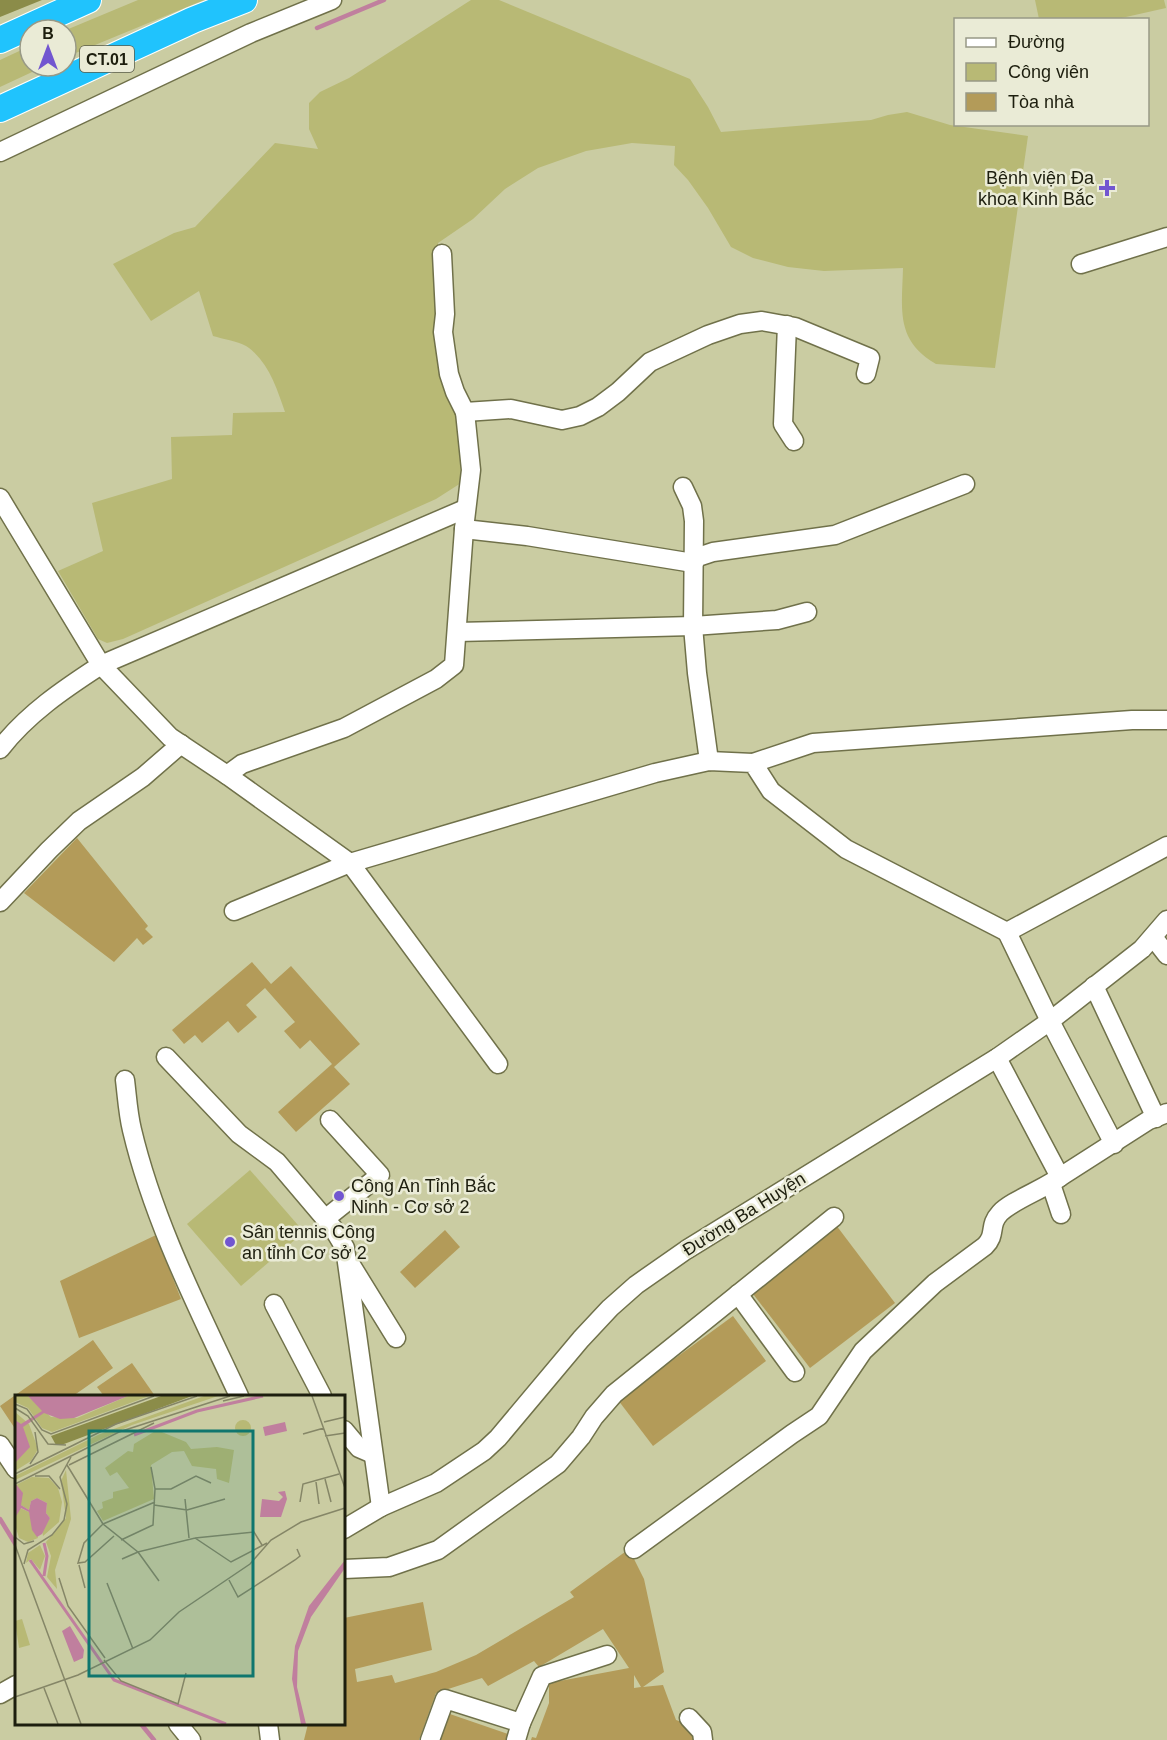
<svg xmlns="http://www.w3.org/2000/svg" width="1167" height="1740" font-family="Helvetica,sans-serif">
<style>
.green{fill:#b8b975}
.forest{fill:#8b8c49}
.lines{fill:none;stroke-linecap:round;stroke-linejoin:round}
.stream{stroke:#c07f9e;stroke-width:4.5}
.building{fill:#b39b59;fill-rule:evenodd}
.minor-casing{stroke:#70714a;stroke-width:21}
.highway-casing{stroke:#fff;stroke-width:28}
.minor{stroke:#fff;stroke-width:18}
.highway{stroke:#20c3fd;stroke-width:26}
.poi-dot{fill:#7256d0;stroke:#eaebd6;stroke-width:2}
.labels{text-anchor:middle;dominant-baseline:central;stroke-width:5;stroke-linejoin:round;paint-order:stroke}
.shield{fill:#eaebd6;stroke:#5a5c4a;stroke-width:1.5}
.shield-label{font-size:16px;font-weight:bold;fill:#1d1e0e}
.poi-label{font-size:18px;fill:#1d1e0e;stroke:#eaebd6;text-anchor:start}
.street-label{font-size:18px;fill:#1d1e0e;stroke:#eaebd6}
.inset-river{fill:none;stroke:#c07f9e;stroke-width:3}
.inset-road{fill:none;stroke:#858667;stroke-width:1.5}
.view{fill:#0f766e;fill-opacity:0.15;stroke:#0f766e;stroke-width:3}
.inset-edge{fill:none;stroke:#1d1e0e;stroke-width:3}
</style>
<rect width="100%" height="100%" fill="#cacca2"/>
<!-- green -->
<g class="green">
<polygon points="138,0 204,0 66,57 66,30"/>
<path d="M471,0H499L690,79L708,107L721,132L871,120L888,115L907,112L950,125L1028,136L995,368L936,364C895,340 902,309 903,268L824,271L788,267L753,258L731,247L708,208L688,180L674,165L675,146L632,143L586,151L538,168L505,189L473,219L438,243L437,281L459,415L461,483L436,499L123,639L107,643L98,639L58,571L103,551L92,503L172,479L171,437L232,435L233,413L285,412C277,389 268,360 246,346C237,341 223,339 213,336L199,291L151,321L113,264L174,233L195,227L275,143L318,149L309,129V103L320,92L349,78Z"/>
<polygon points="1035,0 1164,0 1166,8 1117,19 1039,19"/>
<polygon points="30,46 30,66 45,66 0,87 0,60"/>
<polygon points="250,1170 304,1232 241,1286 187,1224"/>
</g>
<!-- forest -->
<polygon class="forest" points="0,0 42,0 0,17"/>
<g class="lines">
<!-- stream -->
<g class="stream">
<polyline points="317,28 384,0"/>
<polyline points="0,1519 16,1545"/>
<polyline points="141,1724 154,1740"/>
</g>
</g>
<!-- building -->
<g class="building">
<polygon points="77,838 148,926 145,929 153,937 143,945 137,938 114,962 24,893"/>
<polygon points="252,962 271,984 291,966 360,1044 334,1067 350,1084 296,1132 278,1112 332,1064 310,1040 300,1049 284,1031 295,1022 265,988 246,1005 257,1017 238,1033 228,1021 202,1043 195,1035 184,1044 172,1030"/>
<polygon points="836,1225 895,1303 810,1368 750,1290"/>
<polygon points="445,1230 460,1247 415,1288 400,1272"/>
<polygon points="156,1235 181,1299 79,1338 60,1281"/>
<polygon points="733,1316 766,1361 653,1446 618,1400"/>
<polygon points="93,1340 113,1368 73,1396 16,1396 16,1430 0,1406"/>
<polygon points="132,1363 155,1396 104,1396 97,1387"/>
<path d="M629,1549L644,1579L664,1672L643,1687L663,1685L676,1720L694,1726V1740H531L532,1737L536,1738L549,1703V1683L629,1668L603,1629L539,1667L534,1661L488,1686L482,1678L436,1693L419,1740H304L308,1724H344V1618L423,1602L432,1650L355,1669L357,1682L392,1675L395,1683L436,1672L476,1655L574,1597L570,1592ZM634,1675L641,1687L634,1688Z"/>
<polygon points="447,1713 508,1734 506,1740 438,1740"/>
</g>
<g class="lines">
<!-- minor casing -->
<g class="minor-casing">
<g id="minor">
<polyline points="0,152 251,33 332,0"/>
<polyline points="442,254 445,314 443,332 449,374 455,392 465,412 511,409 562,420 580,416 598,407 618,392 650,362 708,335 740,324 762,321 795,327 870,358 866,374"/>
<polyline points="1081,264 1167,237"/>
<polyline points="787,325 783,424 794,441"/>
<polyline points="683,487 692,506 694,521 693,626 697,673 709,761"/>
<path d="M0,498L101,665C64,689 27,714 0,749"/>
<polyline points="465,509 101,665 170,737 227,775 350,863 655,773 709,761 753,763 771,791 846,849 1007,932 1167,846"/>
<polyline points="464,529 527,536 693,563"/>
<polyline points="693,563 698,557 713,552 835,535 965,484"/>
<polyline points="457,632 693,626 777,620 807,612"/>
<polyline points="753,763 813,743 1132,720 1167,720"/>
<polyline points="227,775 242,764 344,728 436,679 454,665 464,529 471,470 465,412"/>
<polyline points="0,902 49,850 79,821 143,777 181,744"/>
<polyline points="234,911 350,863 498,1064"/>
<polyline points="1007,932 1050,1021 1114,1144"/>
<polyline points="1153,937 1167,955"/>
<polyline points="1094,986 1156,1118"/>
<polyline points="166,1057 239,1134 277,1162 333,1228 345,1248 381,1507"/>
<polyline points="997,1058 1060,1177 1149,1120 1167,1113"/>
<path d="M125,1080C127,1096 128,1114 132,1130C154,1223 199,1310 239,1396"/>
<polyline points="1051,1184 1061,1214"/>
<polyline points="325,1219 380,1175 330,1120"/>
<polyline points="351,1265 396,1338"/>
<polyline points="738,1294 795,1372"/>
<polyline points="274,1304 322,1396"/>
<polyline points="344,1430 359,1448 373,1454"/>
<polyline points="0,1445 16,1469"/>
<polyline points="344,1529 381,1507 436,1483 484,1451 498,1438 581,1339 610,1308 636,1285 686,1250 997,1058 1050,1021 1142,949 1167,920"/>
<path d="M634,1549L792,1434L819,1416L863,1351L935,1283L985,1246C997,1234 988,1226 1000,1213C1011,1201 1044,1189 1060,1177"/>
<polyline points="344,1569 389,1567 438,1550 558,1464 581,1437 594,1417 614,1394 834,1217"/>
<polyline points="0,1694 16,1685"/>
<polyline points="689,1718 702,1732 703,1740"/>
<polyline points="178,1724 191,1740"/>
<polyline points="268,1724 270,1740"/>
<polyline points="430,1740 445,1699 521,1723 542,1676 607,1655"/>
<polyline points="516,1740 521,1723"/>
</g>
</g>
<!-- highway casing -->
<g class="highway-casing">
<g id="highway">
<polyline points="0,40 88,0"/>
<polyline points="0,109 193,20 244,0"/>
</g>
</g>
<!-- minor -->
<use href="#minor" class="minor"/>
<!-- highway -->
<use href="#highway" class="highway"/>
</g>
<!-- markers -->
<g class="poi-dot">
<path d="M1104 179h6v6h6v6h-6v6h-6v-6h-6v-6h6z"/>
<circle cx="339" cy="1196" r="6"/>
<circle cx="230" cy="1242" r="6"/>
</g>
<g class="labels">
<!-- shield labels -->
<rect class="shield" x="80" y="46" width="54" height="26" rx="4.5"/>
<g class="shield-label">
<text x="107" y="59">CT.01</text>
</g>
<!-- poi labels -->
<g class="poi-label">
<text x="1094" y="178" text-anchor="end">Bệnh viện Đa<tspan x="1094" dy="21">khoa Kinh Bắc</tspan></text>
<text x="351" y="1186">Công An Tỉnh Bắc<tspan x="351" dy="21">Ninh - Cơ sở 2</tspan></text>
<text x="242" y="1232">Sân tennis Công<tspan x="242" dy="21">an tỉnh Cơ sở 2</tspan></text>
</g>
<!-- street labels -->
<g class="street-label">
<text transform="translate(744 1214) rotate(-32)">Đường Ba Huyện</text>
</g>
</g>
<!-- overview -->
<g transform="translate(15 1395)">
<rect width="330" height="330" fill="#cacca2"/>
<path d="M0,1H13L36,22L62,23L113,1H134L37,37L27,33L13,13L0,7ZM189,1H203L117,30L0,85V81L85,39ZM0,17L14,29L23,54L16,66L0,76ZM220 33a8 8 0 1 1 16 0a8 8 0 1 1-16 0ZM142,35L171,47L176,54L202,52L219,55L214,88L202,84L201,74L177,71L169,56L157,57L136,70L139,104L88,126L82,116L88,113L87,107L98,103V97L114,93L102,77L95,81L90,73L113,56L118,57L119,49ZM51,75L56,124L40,175L42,194L32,182L36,161L31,147L51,123L46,86ZM17,82L34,83L43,93L47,107L44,127L28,141L27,135L35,123L31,118L32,108L22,103L16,106L14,115L6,110L1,90ZM5,113L14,117L23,143L13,147L4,143L1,133L0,123ZM25,150L30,161L25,175L16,164L11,168L13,158ZM7,224L15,250L4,253L0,226Z" fill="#b8b975"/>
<path d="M146,1H177L49,49L41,50L36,41Z" fill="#8b8c49"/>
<path d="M13,1H113L59,23L45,24L29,18L8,32L15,52L0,68V25L6,29L27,16ZM270,27L272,36L250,41L248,32ZM0,88L8,98L6,110L14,115L16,106L22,103L32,108L31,118L35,123L27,139L22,142L17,135L14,117L6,113L0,123ZM270,96L272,104L266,122H245L247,104L264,106L268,102L263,97ZM330,165V173L296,222L283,256L282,292L291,329H286L277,284L280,251L294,211ZM55,231L69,255L68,263L59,267L47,236Z" fill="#c07f9e"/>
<path class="inset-river" d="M119,40L182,16L248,1M29,148L32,161L29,181M15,165L99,285L211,329"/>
<path class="inset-road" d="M297,1L330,93M208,6L229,1M0,9L12,14L27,35L36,39L139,1M0,13L13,21L33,49L51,50M309,27L330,22M288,39L309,33M310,41L330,38M15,69L23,57L20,37M52,70L88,129L69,148L63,168L70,167L99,141M54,70L139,28M136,72L140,94H156L181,81L196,88M0,79L101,29L182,1M20,81H34L45,94M310,84L316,107M301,87L304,109M0,89L104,37L215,1M170,104L174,143M140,107L88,129L123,157L180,143L216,167L252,148M285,107L288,89L324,79M139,110L172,115L210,104M0,142L9,149L19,146M180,143L239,137L247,150M106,145L138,130L140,94M0,150L66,329M107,164L123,157L144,186M9,169L13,155L37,140L49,125L52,109L45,82L56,62M64,170L70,193M44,183L53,211L90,263M214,185L223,202L280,165L285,161L282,154M92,188L118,254M89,265L106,286L163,309L171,278M29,293L43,329M0,302L63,280L135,245L164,217L235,169L256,145L286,127L330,113"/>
<path class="view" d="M74,36H238V281H74Z"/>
<rect width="330" height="330" class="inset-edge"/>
</g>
<!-- legend -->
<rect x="954" y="18" width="195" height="108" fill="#eaebd6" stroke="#989986" stroke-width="1.5"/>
<rect x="966" y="38" width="30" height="9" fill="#ffffff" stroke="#989986" stroke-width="1.5"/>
<text x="1008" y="48" font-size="18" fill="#1d1e0e">Đường</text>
<rect x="966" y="63" width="30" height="18" fill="#b8b975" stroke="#989986" stroke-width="1.5"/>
<text x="1008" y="78" font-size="18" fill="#1d1e0e">Công viên</text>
<rect x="966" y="93" width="30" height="18" fill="#b39b59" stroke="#989986" stroke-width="1.5"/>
<text x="1008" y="108" font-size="18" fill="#1d1e0e">Tòa nhà</text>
<!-- north arrow -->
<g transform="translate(48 48)"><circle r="28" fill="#eaebd6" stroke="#989986" stroke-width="1.5"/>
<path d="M0-4.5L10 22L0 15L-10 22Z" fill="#7256d0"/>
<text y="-9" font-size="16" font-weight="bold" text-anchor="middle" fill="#1d1e0e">B</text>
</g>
</svg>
